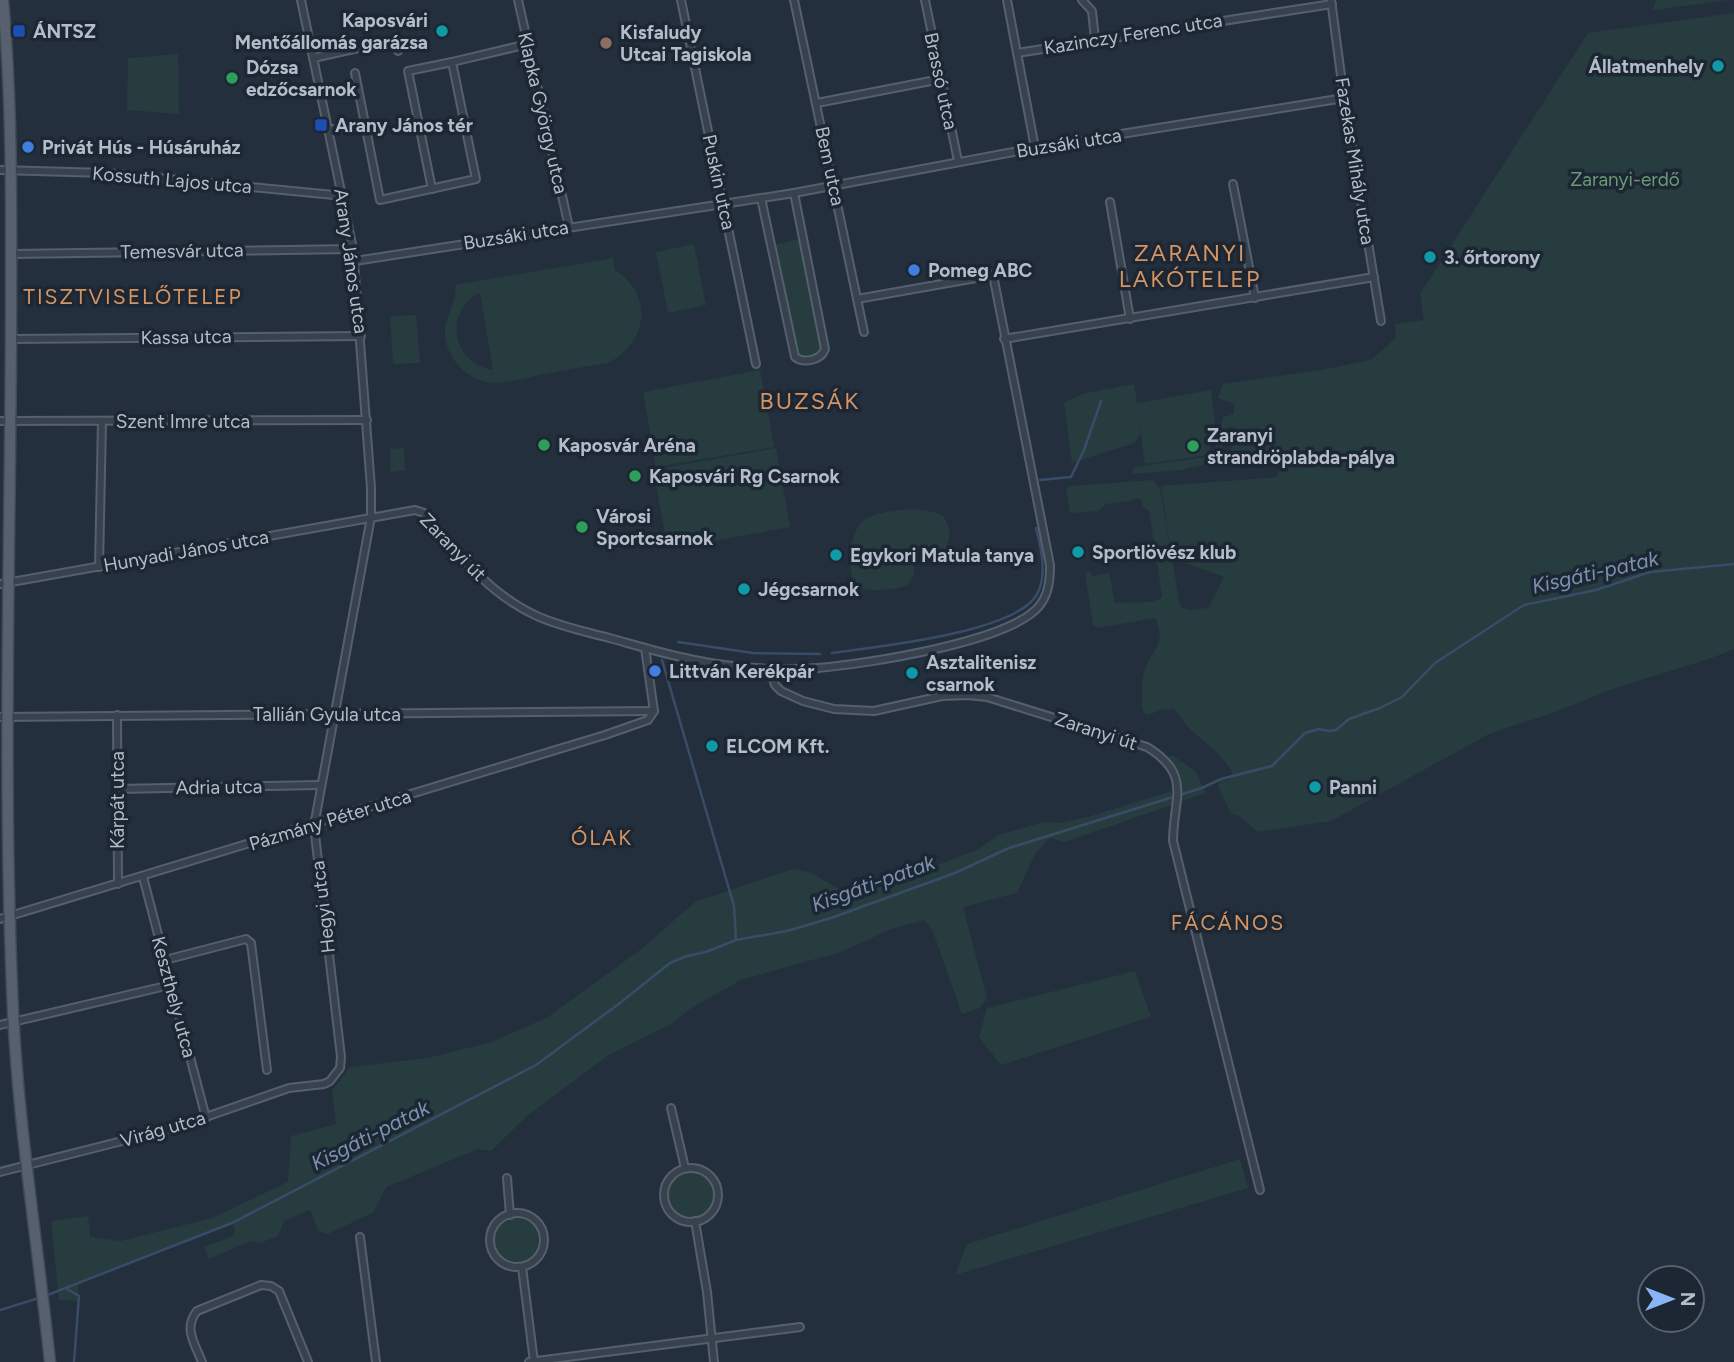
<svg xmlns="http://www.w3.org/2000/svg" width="1734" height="1362" font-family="Figtree,sans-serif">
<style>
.green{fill:#263c3f;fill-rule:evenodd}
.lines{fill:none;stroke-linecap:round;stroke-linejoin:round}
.stream{stroke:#394c67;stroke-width:2.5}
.street-casing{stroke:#565f6c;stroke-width:10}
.primary-casing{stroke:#414a57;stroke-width:13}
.street{stroke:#38414e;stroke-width:6}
.primary{stroke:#56606e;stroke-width:10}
.transit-dot{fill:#1a4fb4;stroke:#1d2633;stroke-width:2.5}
.culture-dot{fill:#0f9aa8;stroke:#1d2633;stroke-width:2.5}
.education-dot{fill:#8d6e63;stroke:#1d2633;stroke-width:2.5}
.leisure-dot{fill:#2e9e5b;stroke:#1d2633;stroke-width:2.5}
.shop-dot{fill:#3f7fe0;stroke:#1d2633;stroke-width:2.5}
.labels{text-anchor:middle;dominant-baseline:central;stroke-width:7;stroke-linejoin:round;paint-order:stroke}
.poi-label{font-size:19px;font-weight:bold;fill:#b4bcc9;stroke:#1d2633;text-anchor:start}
.street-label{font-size:19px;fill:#b4bcc9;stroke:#1d2633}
.park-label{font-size:19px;fill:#6b9a76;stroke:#1d2633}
.neighbourhood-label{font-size:21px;letter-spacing:2px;fill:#d59563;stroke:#1d2633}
.water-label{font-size:21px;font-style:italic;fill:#7c92b1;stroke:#1d2633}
.quarter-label{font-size:23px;letter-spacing:2px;fill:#d59563;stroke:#1d2633}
</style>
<rect width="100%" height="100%" fill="#242f3e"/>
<!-- green -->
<g class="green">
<polygon points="1656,0 1728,0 1653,10"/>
<path d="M1734,13V649L1709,659L1615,688L1558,711L1491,733L1331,821L1257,832L1240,816L1231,814L1218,787L1220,781L1230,779L1232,772C1222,754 1206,743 1191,730C1184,724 1180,714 1173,708L1168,711L1163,709L1148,715L1144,713L1142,708C1142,696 1141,684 1144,672C1151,650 1168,644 1155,618L1097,628L1093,625L1085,573L1091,572L1092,576L1109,573L1115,603C1130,601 1145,605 1160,599L1162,596L1149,511L1143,507L1142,500L1135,498L1131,501L1106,504L1098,511L1070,513L1066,490L1070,486L1153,480L1160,488L1180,606L1188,610L1208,608L1224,577L1172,558L1161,486L1277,477L1287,453L1229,457L1236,428L1228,427L1219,461L1182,470L1131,474L1135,467L1213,456L1223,417L1234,414V404L1218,398L1223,384L1321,370L1371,360L1396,338L1395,324L1424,320L1420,294L1588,33Z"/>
<polygon points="178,54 179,114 127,110 128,58"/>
<polygon points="803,238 827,359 796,364 771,246"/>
<polygon points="694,244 706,305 668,313 656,252"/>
<path d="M613,258L615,270C654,295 648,342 608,363C587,366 566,370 545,374C529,377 512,382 497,383C470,383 448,362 445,336C443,317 458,303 455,285ZM479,293H480L493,370C452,364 443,313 479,293Z"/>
<polygon points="416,315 420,363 393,364 390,316"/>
<polygon points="760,370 774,447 656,467 643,392"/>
<polygon points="1134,384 1137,403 1211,390 1215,422 1208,455 1145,464 1138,415 1140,435 1134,443 1072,463 1064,403 1082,394"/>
<polygon points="404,448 405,470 391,472 390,449"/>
<polygon points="776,448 790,527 668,549 653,470"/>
<path d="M912,509L934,512L943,516C950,526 952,538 945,549C935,552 925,547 916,550C911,560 918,573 910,582C906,587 897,588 891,589C882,590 866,592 858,586C845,574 850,537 860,524C871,511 896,511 912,509Z"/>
<polygon points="1172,755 1195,771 1206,793 1065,842 1050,838 1035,854 1017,893 963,907 987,998 980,1008 962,1014 933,932 925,920 891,929 841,952 741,980 690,1009 671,1024 610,1054 527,1116 491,1151 478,1149 386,1187 374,1212 328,1234 318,1231 310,1210 284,1221 278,1236 260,1243 250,1241 209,1259 204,1247 233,1236 235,1232 232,1222 79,1282 77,1301 59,1300 51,1221 88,1216 90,1237 121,1241 212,1218 288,1182 291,1136 336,1124 332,1091 350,1067 428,1058 492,1042 548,1017 640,950 695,902 793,869 810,872 843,892 858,895 977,850 998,835 1044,822 1061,823 1091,816 1181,788 1176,770 1168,759"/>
<polygon points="1135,971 1151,1017 1001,1065 979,1037 987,1008"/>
<polygon points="1240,1159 1248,1188 955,1275 967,1244"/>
<circle cx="691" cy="1195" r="22"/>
<circle cx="517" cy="1240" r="22"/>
</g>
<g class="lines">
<!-- stream -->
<g class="stream">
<polyline points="1040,480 1071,477 1084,450 1101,401"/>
<polyline points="678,642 753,653 820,654"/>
<path d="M832,653C876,647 1012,633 1036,596C1048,577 1041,547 1036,528"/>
<polyline points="662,660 734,906 736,940"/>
<polyline points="67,1289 79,1296 74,1362"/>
<polyline points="45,1296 232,1223 536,1065 620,1003 670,963 687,956 706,952 736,940 787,931 831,918 955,873 1009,848 1202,788 1221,779 1272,766 1305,733 1319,729 1328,731 1336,730 1349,719 1380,708 1402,697 1435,663 1524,605 1596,590 1650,572 1734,564"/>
<polyline points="0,1310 39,1298"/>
</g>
<!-- street casing -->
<g class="street-casing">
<g id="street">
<polyline points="518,0 569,227"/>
<polyline points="681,0 756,364"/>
<polyline points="794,0 864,332"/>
<polyline points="925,0 958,161"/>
<polyline points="1007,0 1035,148"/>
<polyline points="1082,0 1092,11 1095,39"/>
<polyline points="1331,0 1344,98 1381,321"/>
<polyline points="1017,53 1332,4"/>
<polyline points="313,58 395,40 398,51"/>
<polyline points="355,73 380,200 476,179 452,62 528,44"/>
<polyline points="817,103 941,79"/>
<polyline points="329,130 364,124"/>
<polyline points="0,170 106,173 344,196"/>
<polyline points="1233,184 1255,298"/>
<polyline points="432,189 408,71 452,62"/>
<path d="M761,198L795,357C804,364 821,360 825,349L794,193"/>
<polyline points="1110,202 1130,319"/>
<polyline points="11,254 353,249"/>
<polyline points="355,261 794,193 1035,148 1344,98"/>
<polyline points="11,339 361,336"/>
<polyline points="1004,339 1374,277"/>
<polyline points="0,421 367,420"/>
<polyline points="99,567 102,422"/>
<path d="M0,584L415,510L424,513C458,553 488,594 537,616C561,627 588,632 613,639C653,650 692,662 733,666C760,669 790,670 818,668C865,664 1012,642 1040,605C1049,593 1050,579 1050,565L993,275L857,299"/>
<polyline points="645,648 654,711"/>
<path d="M770,668L775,685L781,691L803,701L834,709L874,711L942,696L967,695L987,697L1147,747C1193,775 1173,799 1173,841L1260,1190"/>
<polyline points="117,715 118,884"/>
<polyline points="0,717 654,711"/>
<polyline points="117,789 321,785"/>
<polyline points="143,877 206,1118"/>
<polyline points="0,919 605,735 648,720 654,711"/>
<polyline points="165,960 246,939 251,943 267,1070"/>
<polyline points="0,1025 170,985"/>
<polyline points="671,1108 685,1168"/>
<circle cx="691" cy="1195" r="27"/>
<polyline points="0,1172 177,1127 289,1088 324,1084 330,1081 340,1068 341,1057 314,826 371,517 371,488 353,249 301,0"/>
<polyline points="507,1178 510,1215"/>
<circle cx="517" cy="1240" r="27"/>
<polyline points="695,1221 707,1292 714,1362"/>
<polyline points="360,1237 376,1362"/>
<polyline points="522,1267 534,1362"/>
<path d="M202,1362C195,1344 183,1328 197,1311L261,1285L271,1286L279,1291L308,1362"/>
<polyline points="529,1362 800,1327"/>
</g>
</g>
<!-- primary casing -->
<g class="primary-casing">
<path id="primary" d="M3,0C13,112 11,224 11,336C10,553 3,770 12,987C16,1112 37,1237 50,1362"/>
</g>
<!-- street -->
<use href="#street" class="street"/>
<!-- primary -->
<use href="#primary" class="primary"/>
</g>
<!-- markers -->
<g class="transit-dot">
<rect x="12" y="24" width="14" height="14" rx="3.5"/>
<rect x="314" y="118" width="14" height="14" rx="3.5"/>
</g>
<g class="culture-dot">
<circle cx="442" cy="31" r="7"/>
<circle cx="1718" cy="66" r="7"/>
<circle cx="1430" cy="257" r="7"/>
<circle cx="1078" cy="552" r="7"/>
<circle cx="836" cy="555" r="7"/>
<circle cx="744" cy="589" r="7"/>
<circle cx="912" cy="673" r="7"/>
<circle cx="712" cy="746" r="7"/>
<circle cx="1315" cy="787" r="7"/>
</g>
<circle class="education-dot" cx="606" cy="43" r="7"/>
<g class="leisure-dot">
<circle cx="232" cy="78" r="7"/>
<circle cx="544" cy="445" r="7"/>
<circle cx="1193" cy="446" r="7"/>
<circle cx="635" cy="476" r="7"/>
<circle cx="582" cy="527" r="7"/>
</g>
<g class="shop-dot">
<circle cx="28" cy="147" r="7"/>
<circle cx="914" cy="270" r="7"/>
<circle cx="655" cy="671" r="7"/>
</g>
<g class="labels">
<!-- poi labels -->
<g class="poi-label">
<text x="428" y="20" text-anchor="end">Kaposvári<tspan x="428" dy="22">Mentőállomás garázsa</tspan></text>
<text x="33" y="31">ÁNTSZ</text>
<text x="620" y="32">Kisfaludy<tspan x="620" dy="22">Utcai Tagiskola</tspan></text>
<text x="1704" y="66" text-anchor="end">Állatmenhely</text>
<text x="246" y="67">Dózsa<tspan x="246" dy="22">edzőcsarnok</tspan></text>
<text x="335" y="125">Arany János tér</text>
<text x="42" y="147">Privát Hús - Húsáruház</text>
<text x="1444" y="257">3. őrtorony</text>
<text x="928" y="270">Pomeg ABC</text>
<text x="1207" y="435">Zaranyi<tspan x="1207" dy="22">strandröplabda-pálya</tspan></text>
<text x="558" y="445">Kaposvár Aréna</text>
<text x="649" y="476">Kaposvári Rg Csarnok</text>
<text x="596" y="516">Városi<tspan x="596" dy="22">Sportcsarnok</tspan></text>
<text x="1092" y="552">Sportlövész klub</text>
<text x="850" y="555">Egykori Matula tanya</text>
<text x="758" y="589">Jégcsarnok</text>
<text x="926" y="662">Asztalitenisz<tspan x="926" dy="22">csarnok</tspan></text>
<text x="669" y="671">Littván Kerékpár</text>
<text x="726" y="746">ELCOM Kft.</text>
<text x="1329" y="787">Panni</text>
</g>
<!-- street labels -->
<g class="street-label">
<text transform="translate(1133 34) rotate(-9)">Kazinczy Ferenc utca</text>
<text transform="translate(941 81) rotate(78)">Brassó utca</text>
<text transform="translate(543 113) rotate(77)">Klapka György utca</text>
<text transform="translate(1069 143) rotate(-9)">Buzsáki utca</text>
<text transform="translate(1355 161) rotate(81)">Fazekas Mihály utca</text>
<text transform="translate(830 166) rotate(78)">Bem utca</text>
<text transform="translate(172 180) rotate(5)">Kossuth Lajos utca</text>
<text transform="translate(719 182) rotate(78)">Puskin utca</text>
<text transform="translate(516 235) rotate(-9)">Buzsáki utca</text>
<text transform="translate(182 251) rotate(-1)">Temesvár utca</text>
<text transform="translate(351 261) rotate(82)">Arany János utca</text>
<text transform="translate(186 337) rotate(-1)">Kassa utca</text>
<text x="183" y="421">Szent Imre utca</text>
<text transform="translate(453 547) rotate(46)">Zaranyi út</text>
<text transform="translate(186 551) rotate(-10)">Hunyadi János utca</text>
<text x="327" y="714">Tallián Gyula utca</text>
<text transform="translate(1096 731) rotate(18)">Zaranyi út</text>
<text transform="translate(219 787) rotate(-1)">Adria utca</text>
<text transform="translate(117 800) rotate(-90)">Kárpát utca</text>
<text transform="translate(330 820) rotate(-17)">Pázmány Péter utca</text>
<text transform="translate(323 907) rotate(-97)">Hegyi utca</text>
<text transform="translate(174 997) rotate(75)">Keszthely utca</text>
<text transform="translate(163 1129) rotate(-16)">Virág utca</text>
</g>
<!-- park labels -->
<g class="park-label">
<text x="1625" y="179">Zaranyi-erdő</text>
</g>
<!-- neighbourhood labels -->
<g class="neighbourhood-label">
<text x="133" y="296">TISZTVISELŐTELEP</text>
<text x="602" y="837">ÓLAK</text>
<text x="1228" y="922">FÁCÁNOS</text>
</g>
<!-- water labels -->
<g class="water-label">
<text transform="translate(1595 572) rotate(-13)">Kisgáti-patak</text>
<text transform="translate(873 883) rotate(-20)">Kisgáti-patak</text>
<text transform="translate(370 1135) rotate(-27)">Kisgáti-patak</text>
</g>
<!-- quarter labels -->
<g class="quarter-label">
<text x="1190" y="253">ZARANYI<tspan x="1190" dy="26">LAKÓTELEP</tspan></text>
<text x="810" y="401">BUZSÁK</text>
</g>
</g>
<!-- north arrow -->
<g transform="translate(1671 1299) rotate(90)"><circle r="33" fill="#1d2633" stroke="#59626f" stroke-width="2"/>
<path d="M0-5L12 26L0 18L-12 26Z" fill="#8ab4f8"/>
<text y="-10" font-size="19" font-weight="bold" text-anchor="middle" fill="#b4bcc9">N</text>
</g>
</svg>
